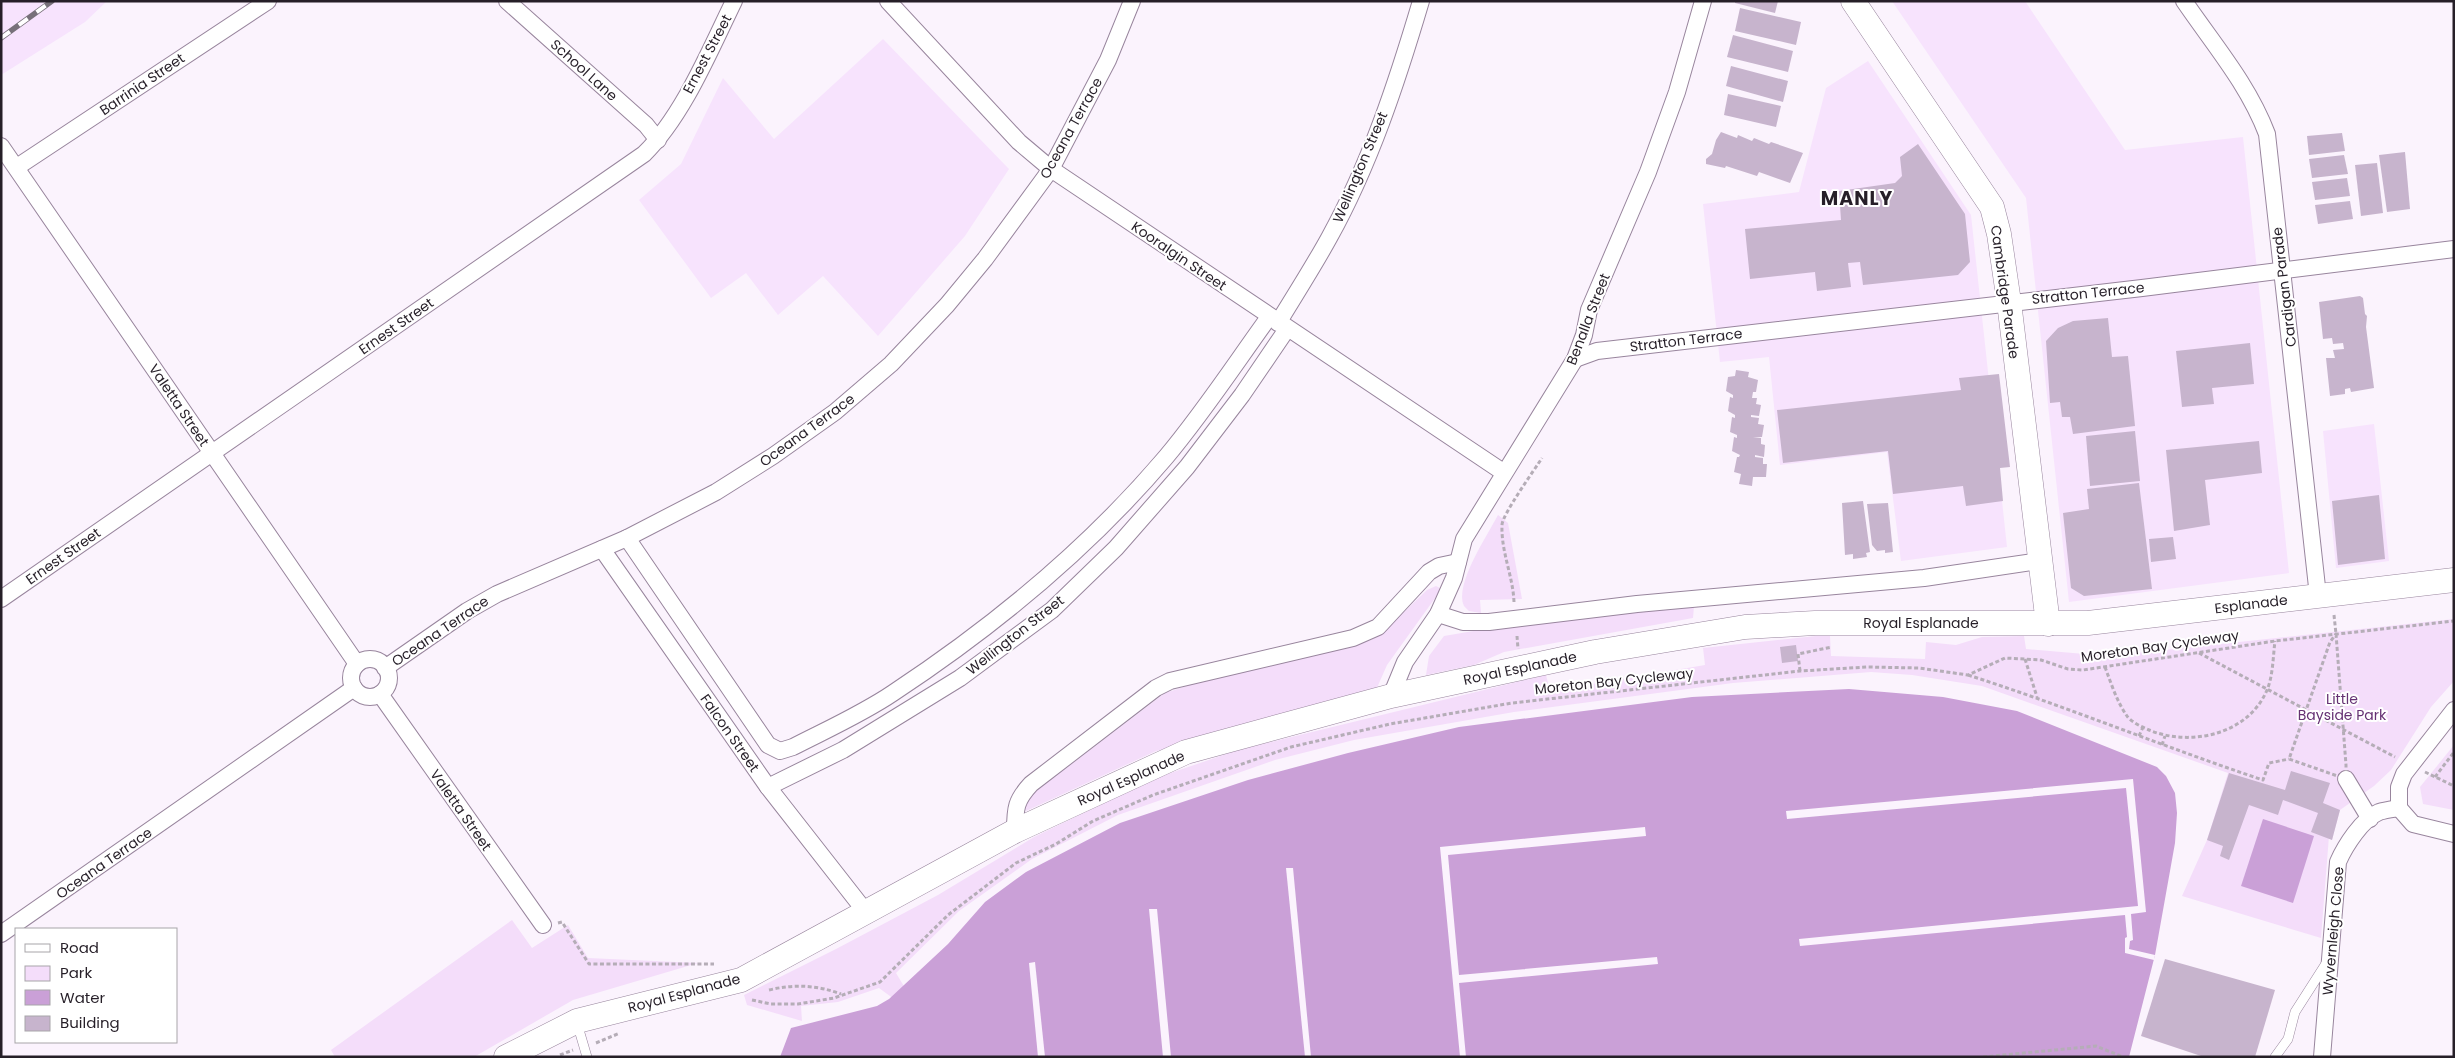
<svg xmlns="http://www.w3.org/2000/svg" width="2455" height="1058" font-family="Poppins,sans-serif">
<style>
.built{fill:#f7e3fd}
.green{fill:#f4ddfa}
.water{fill:#caa0d7}
.pier{fill:#fbf3fd}
.building{fill:#c7b4cd}
.lines{fill:none;stroke-linecap:round;stroke-linejoin:round}
.lane-casing{stroke:#98859d;stroke-width:10}
.street-casing{stroke:#98859d;stroke-width:18}
.secondary-casing{stroke:#98859d;stroke-width:25}
.path{stroke:#b5adb7;stroke-width:3;stroke-dasharray:4 2.5;stroke-linecap:butt}
.lane{stroke:#fff;stroke-width:9}
.street{stroke:#fff;stroke-width:16}
.secondary{stroke:#fff;stroke-width:24}
.rail-casing{stroke:#777079;stroke-width:5.5}
.rail{stroke:#fff;stroke-width:4;stroke-dasharray:11;stroke-linecap:butt}
.labels{text-anchor:middle;dominant-baseline:central;stroke-width:4;stroke-linejoin:round;paint-order:stroke}
.street-label{font-size:14px;fill:#261f28;stroke:#fff}
.park-label{font-size:14px;fill:#653173;stroke:#fff}
.district-label{font-size:19px;font-weight:bold;letter-spacing:1px;fill:#261f28;stroke:#fff}
</style>
<rect width="100%" height="100%" fill="#fbf3fd"/>
<!-- built -->
<g class="built">
<polygon points="1,1 107,1 85,22 1,75"/>
<polygon points="1892,1 2025,1 2125,150 2243,137 2289,573 2069,602 2026,198"/>
<polygon points="883,39 1009,169 965,236 878,336 823,276 778,315 746,273 711,298 639,200 681,164 723,78 774,139"/>
<polygon points="1868,61 1971,215 2007,547 1901,561 1887,452 1780,465 1769,357 1720,362 1703,204 1799,192 1826,88"/>
<polygon points="2374,424 2389,561 2336,568 2323,431"/>
</g>
<!-- green -->
<g class="green">
<path d="M1498,515L1508,523L1522,599L1480,600L1481,613L1469,611L1464,606C1454,585 1487,536 1498,515Z"/>
<polygon points="1436,586 1440,588 1438,594 1387,665 1376,690 1253,727 1156,751 1026,811 1024,806 1027,798 1165,693 1212,678 1371,640 1380,635 1427,590"/>
<polygon points="1694,606 1693,618 1504,652 1474,665 1426,675 1429,656 1444,636 1550,618"/>
<polygon points="2454,619 2454,681 2431,707 2391,770 2374,786 2340,810 2332,840 2329,836 2321,938 2182,896 2207,840 2228,773 1982,686 1912,675 1871,672 1733,683 1514,712 1354,740 1275,760 1118,815 1032,859 959,911 896,973 905,988 894,999 879,988 838,1002 801,1006 802,1021 747,1005 744,995 836,949 938,895 1034,837 1156,778 1238,750 1546,675 1550,691 1705,665 1703,648 1816,636 1830,636 1831,656 1925,659 1926,642 1956,645 1982,637 2024,636 2026,649 2108,656"/>
<polygon points="2454,745 2454,810 2423,804 2420,787"/>
<polygon points="512,920 532,948 568,925 588,958 698,963 573,1000 474,1057 335,1057 331,1050"/>
</g>
<!-- water -->
<g class="water">
<polygon points="1849,689 1943,697 2017,711 2157,767 2166,776 2175,793 2177,813 2175,843 2155,955 2129,1057 780,1057 791,1028 877,1006 889,999 948,944 985,902 1026,872 1120,823 1248,780 1348,753 1459,727 1692,697"/>
<polygon points="2263,819 2314,836 2293,903 2241,886"/>
</g>
<!-- pier -->
<g class="pier">
<polygon points="2133,779 2146,912 2131,914 2133,940 2130,941 2129,949 2155,955 2154,960 2125,953 2125,938 2127,937 2125,915 1800,946 1799,939 2138,906 2126,788 1787,819 1786,811"/>
<polygon points="1645,827 1646,836 1448,855 1459,975 1657,957 1658,964 1459,983 1466,1057 1460,1057 1440,847"/>
<polygon points="1286,868 1293,868 1311,1057 1305,1057"/>
<polygon points="1149,909 1157,909 1171,1057 1163,1057"/>
<polygon points="1035,962 1045,1057 1038,1057 1029,963"/>
</g>
<!-- building -->
<g class="building">
<polygon points="1735,1 1778,1 1775,13 1735,3"/>
<polygon points="1740,8 1801,22 1796,45 1735,31"/>
<polygon points="1733,35 1793,51 1788,72 1727,57"/>
<polygon points="1731,66 1788,81 1783,102 1726,86"/>
<polygon points="1728,94 1781,106 1776,127 1724,115"/>
<polygon points="1721,132 1737,138 1738,135 1752,141 1754,138 1769,144 1771,142 1803,153 1790,183 1759,172 1757,176 1726,166 1725,168 1706,164 1706,159 1712,154 1716,140"/>
<polygon points="2342,133 2345,151 2309,155 2307,136"/>
<polygon points="1918,144 1965,214 1970,262 1958,275 1863,285 1860,262 1848,263 1851,287 1817,291 1815,272 1750,279 1745,229 1841,220 1839,191 1895,183 1902,176 1900,157"/>
<polygon points="2405,152 2410,209 2387,212 2379,155"/>
<polygon points="2344,155 2348,174 2312,178 2309,159"/>
<polygon points="2377,163 2383,213 2361,216 2355,165"/>
<polygon points="2347,178 2350,196 2315,200 2312,182"/>
<polygon points="2350,201 2353,219 2318,224 2315,205"/>
<polygon points="2360,296 2363,298 2365,314 2367,316 2366,327 2374,388 2351,392 2350,388 2345,389 2345,394 2330,396 2326,358 2335,358 2333,350 2344,349 2343,343 2333,344 2332,338 2323,339 2319,302"/>
<polygon points="2108,318 2112,357 2128,356 2135,426 2073,434 2070,417 2062,417 2060,402 2050,403 2046,341 2058,328 2073,321"/>
<polygon points="2250,343 2254,384 2212,388 2214,404 2182,407 2176,351"/>
<polygon points="1736,370 1749,372 1748,377 1758,380 1756,392 1753,392 1752,398 1757,398 1756,404 1761,405 1759,416 1751,415 1751,417 1759,418 1758,424 1764,425 1762,437 1753,437 1761,438 1761,444 1765,445 1764,457 1755,455 1755,457 1763,458 1763,464 1767,464 1766,477 1753,477 1752,486 1739,484 1741,474 1734,472 1737,457 1739,457 1740,455 1732,451 1734,437 1737,438 1737,435 1730,432 1732,417 1735,418 1735,415 1728,411 1730,397 1733,398 1733,395 1726,391 1728,377 1735,376"/>
<polygon points="1999,374 2010,467 2000,468 2003,501 1966,506 1963,486 1893,494 1888,451 1783,463 1777,410 1961,390 1959,378"/>
<polygon points="2135,431 2140,481 2090,486 2086,436"/>
<polygon points="2259,441 2262,473 2205,480 2210,525 2174,531 2166,450"/>
<polygon points="2139,483 2152,589 2084,596 2071,588 2063,513 2089,509 2087,489"/>
<polygon points="2379,495 2385,559 2338,565 2332,501"/>
<polygon points="1863,501 1870,552 1866,553 1867,557 1853,559 1853,554 1845,555 1842,503"/>
<polygon points="1888,503 1893,552 1885,553 1885,550 1877,551 1872,545 1867,504"/>
<polygon points="2173,537 2176,559 2151,562 2149,539"/>
<polygon points="1796,645 1798,661 1782,663 1780,647"/>
<polygon points="2291,771 2330,783 2323,803 2340,810 2332,840 2311,832 2318,813 2283,800 2278,815 2249,805 2229,860 2220,856 2223,846 2207,840 2229,773 2285,790"/>
<polygon points="2165,959 2275,990 2255,1057 2204,1057 2141,1036"/>
</g>
<g class="lines">
<!-- lane casing -->
<g class="lane-casing">
<g id="lane">
<polyline points="577,1023 587,1057"/>
<polyline points="2275,1057 2288,1039 2295,1012 2327,962"/>
</g>
</g>
<!-- street casing -->
<g class="street-casing">
<g id="street">
<polyline points="507,1 646,125 658,140"/>
<polyline points="888,1 1019,142 1051,169 1503,472"/>
<path d="M2184,1C2214,45 2248,84 2267,134L2318,596"/>
<polyline points="1,146 357,664"/>
<polyline points="17,167 268,1"/>
<path d="M1278,323C1295,295 1313,267 1329,238C1370,164 1397,82 1421,1"/>
<polyline points="1575,359 1597,351 2142,288 2454,249"/>
<path d="M627,538L768,745L780,751L793,747C826,730 862,714 893,693C993,627 1088,549 1166,457C1203,413 1235,364 1269,317"/>
<polyline points="602,549 768,787 865,911"/>
<path d="M1,599L644,154C683,116 710,50 734,1"/>
<polyline points="1438,614 1463,622 1489,622 1637,604 1924,578 2039,561"/>
<circle cx="370" cy="678" r="19"/>
<polyline points="385,668 467,611 497,594 627,538 716,492 773,456 835,412 891,364 947,305 985,259 1051,169 1108,60 1132,1"/>
<polyline points="380,694 543,925"/>
<polyline points="1391,696 1405,662 1438,614 1454,578 1464,539 1575,359 1584,335 1589,310 1648,172 1677,92 1703,1"/>
<polyline points="2454,710 2404,774 2399,787 2399,808 2413,824 2454,834"/>
<polyline points="2346,779 2370,819"/>
<polyline points="768,787 843,750 960,678 1052,610 1116,548 1187,467 1242,395 1287,329"/>
<path d="M1015,831C1015,808 1016,800 1031,784L1156,688L1170,681L1353,638L1378,627L1429,572L1439,566L1458,562"/>
<polyline points="1,934 354,688"/>
<path d="M2322,1057L2338,862C2345,846 2362,819 2379,812C2385,810 2393,809 2399,808"/>
</g>
</g>
<!-- secondary casing -->
<g class="secondary-casing">
<g id="secondary">
<polyline points="1853,1 1992,207 1999,234 2009,302 2048,624"/>
<polyline points="506,1057 577,1021 741,980 1015,831 1186,752 1391,696 1595,652 1745,627 1815,623 2088,623 2454,580"/>
</g>
</g>
<!-- path -->
<g class="path">
<path d="M1514,602C1513,576 1501,552 1502,525C1502,515 1535,469 1542,458"/>
<polyline points="2334,615 2336,634"/>
<polygon points="2336,634 2346,765 2346,779 2289,759 2330,642"/>
<polyline points="1517,636 1518,649"/>
<polyline points="2199,653 2395,757"/>
<polyline points="2025,659 2037,697"/>
<path d="M2105,667C2111,683 2117,702 2127,716C2131,722 2142,727 2149,730C2190,747 2248,735 2267,690C2273,676 2273,657 2275,641"/>
<polyline points="1800,671 1798,654 1832,647"/>
<path d="M1968,675C2068,707 2164,747 2263,780L2269,763L2289,759"/>
<polyline points="2139,736 2143,727"/>
<polyline points="2162,745 2165,736"/>
<polyline points="2425,772 2454,786"/>
<polyline points="2435,777 2454,752"/>
<polyline points="558,923 562,922 589,964 714,964"/>
<path d="M769,990C794,984 817,985 841,994"/>
<polyline points="752,1000 771,1004 798,1004 834,998 880,982 948,915 1016,863 1056,844 1093,821 1153,795 1291,747 1390,724 1512,703 1800,671 1867,667 1919,668 1968,675 2005,658 2041,660 2068,669 2083,670 2275,641 2454,621"/>
<polyline points="596,1043 620,1033"/>
<polyline points="560,1055 573,1050"/>
<polyline points="1983,1057 2096,1046 2123,1057"/>
</g>
<!-- lane -->
<use href="#lane" class="lane"/>
<!-- street -->
<use href="#street" class="street"/>
<!-- secondary -->
<use href="#secondary" class="secondary"/>
<!-- rail casing -->
<g class="rail-casing">
<polyline id="rail" points="1,38 52,1"/>
</g>
<!-- rail -->
<use href="#rail" class="rail"/>
</g>
<g class="labels">
<!-- street labels -->
<g class="street-label">
<text transform="translate(707 54) rotate(-62)">Ernest Street</text>
<text transform="translate(584 70) rotate(42)">School Lane</text>
<text transform="translate(142 84) rotate(-34)">Barrinia Street</text>
<text transform="translate(1071 128) rotate(-61)">Oceana Terrace</text>
<text transform="translate(1360 167) rotate(-67)">Wellington Street</text>
<text transform="translate(1179 256) rotate(34)">Kooralgin Street</text>
<text transform="translate(2284 287) rotate(-97)">Cardigan Parade</text>
<text transform="translate(2005 292) rotate(82)">Cambridge Parade</text>
<text transform="translate(2088 293) rotate(-6)">Stratton Terrace</text>
<text transform="translate(1588 319) rotate(-69)">Benalla Street</text>
<text transform="translate(396 326) rotate(-35)">Ernest Street</text>
<text transform="translate(1686 340) rotate(-7)">Stratton Terrace</text>
<text transform="translate(179 405) rotate(56)">Valetta Street</text>
<text transform="translate(807 430) rotate(-36)">Oceana Terrace</text>
<text transform="translate(63 556) rotate(-35)">Ernest Street</text>
<text transform="translate(2251 604) rotate(-7)">Esplanade</text>
<text x="1921" y="623">Royal Esplanade</text>
<text transform="translate(440 631) rotate(-34)">Oceana Terrace</text>
<text transform="translate(1015 635) rotate(-38)">Wellington Street</text>
<text transform="translate(2160 646) rotate(-8)">Moreton Bay Cycleway</text>
<text transform="translate(1520 668) rotate(-12)">Royal Esplanade</text>
<text transform="translate(1614 681) rotate(-6)">Moreton Bay Cycleway</text>
<text transform="translate(730 733) rotate(55)">Falcon Street</text>
<text transform="translate(1131 778) rotate(-24)">Royal Esplanade</text>
<text transform="translate(461 810) rotate(55)">Valetta Street</text>
<text transform="translate(104 863) rotate(-35)">Oceana Terrace</text>
<text transform="translate(2333 931) rotate(-85)">Wyvernleigh Close</text>
<text transform="translate(684 993) rotate(-15)">Royal Esplanade</text>
</g>
<!-- park labels -->
<g class="park-label">
<text x="2342" y="699">Little<tspan x="2342" dy="16">Bayside Park</tspan></text>
</g>
<!-- district labels -->
<g class="district-label">
<text x="1857" y="198">MANLY</text>
</g>
</g>
<!-- border -->
<rect width="2455" height="1058" fill="none" stroke="#261f28" stroke-width="5"/>
<!-- legend -->
<rect x="15" y="928" width="162" height="115" fill="#ffffff" stroke="#a8a5a9"/>
<rect x="25" y="944" width="25" height="8" fill="#ffffff" stroke="#a8a5a9"/>
<text x="60" y="953" font-size="15" fill="#261f28">Road</text>
<rect x="25" y="966" width="25" height="15" fill="#f4ddfa" stroke="#a8a5a9"/>
<text x="60" y="978" font-size="15" fill="#261f28">Park</text>
<rect x="25" y="990" width="25" height="15" fill="#caa0d7" stroke="#a8a5a9"/>
<text x="60" y="1003" font-size="15" fill="#261f28">Water</text>
<rect x="25" y="1016" width="25" height="15" fill="#c7b4cd" stroke="#a8a5a9"/>
<text x="60" y="1028" font-size="15" fill="#261f28">Building</text>
</svg>
